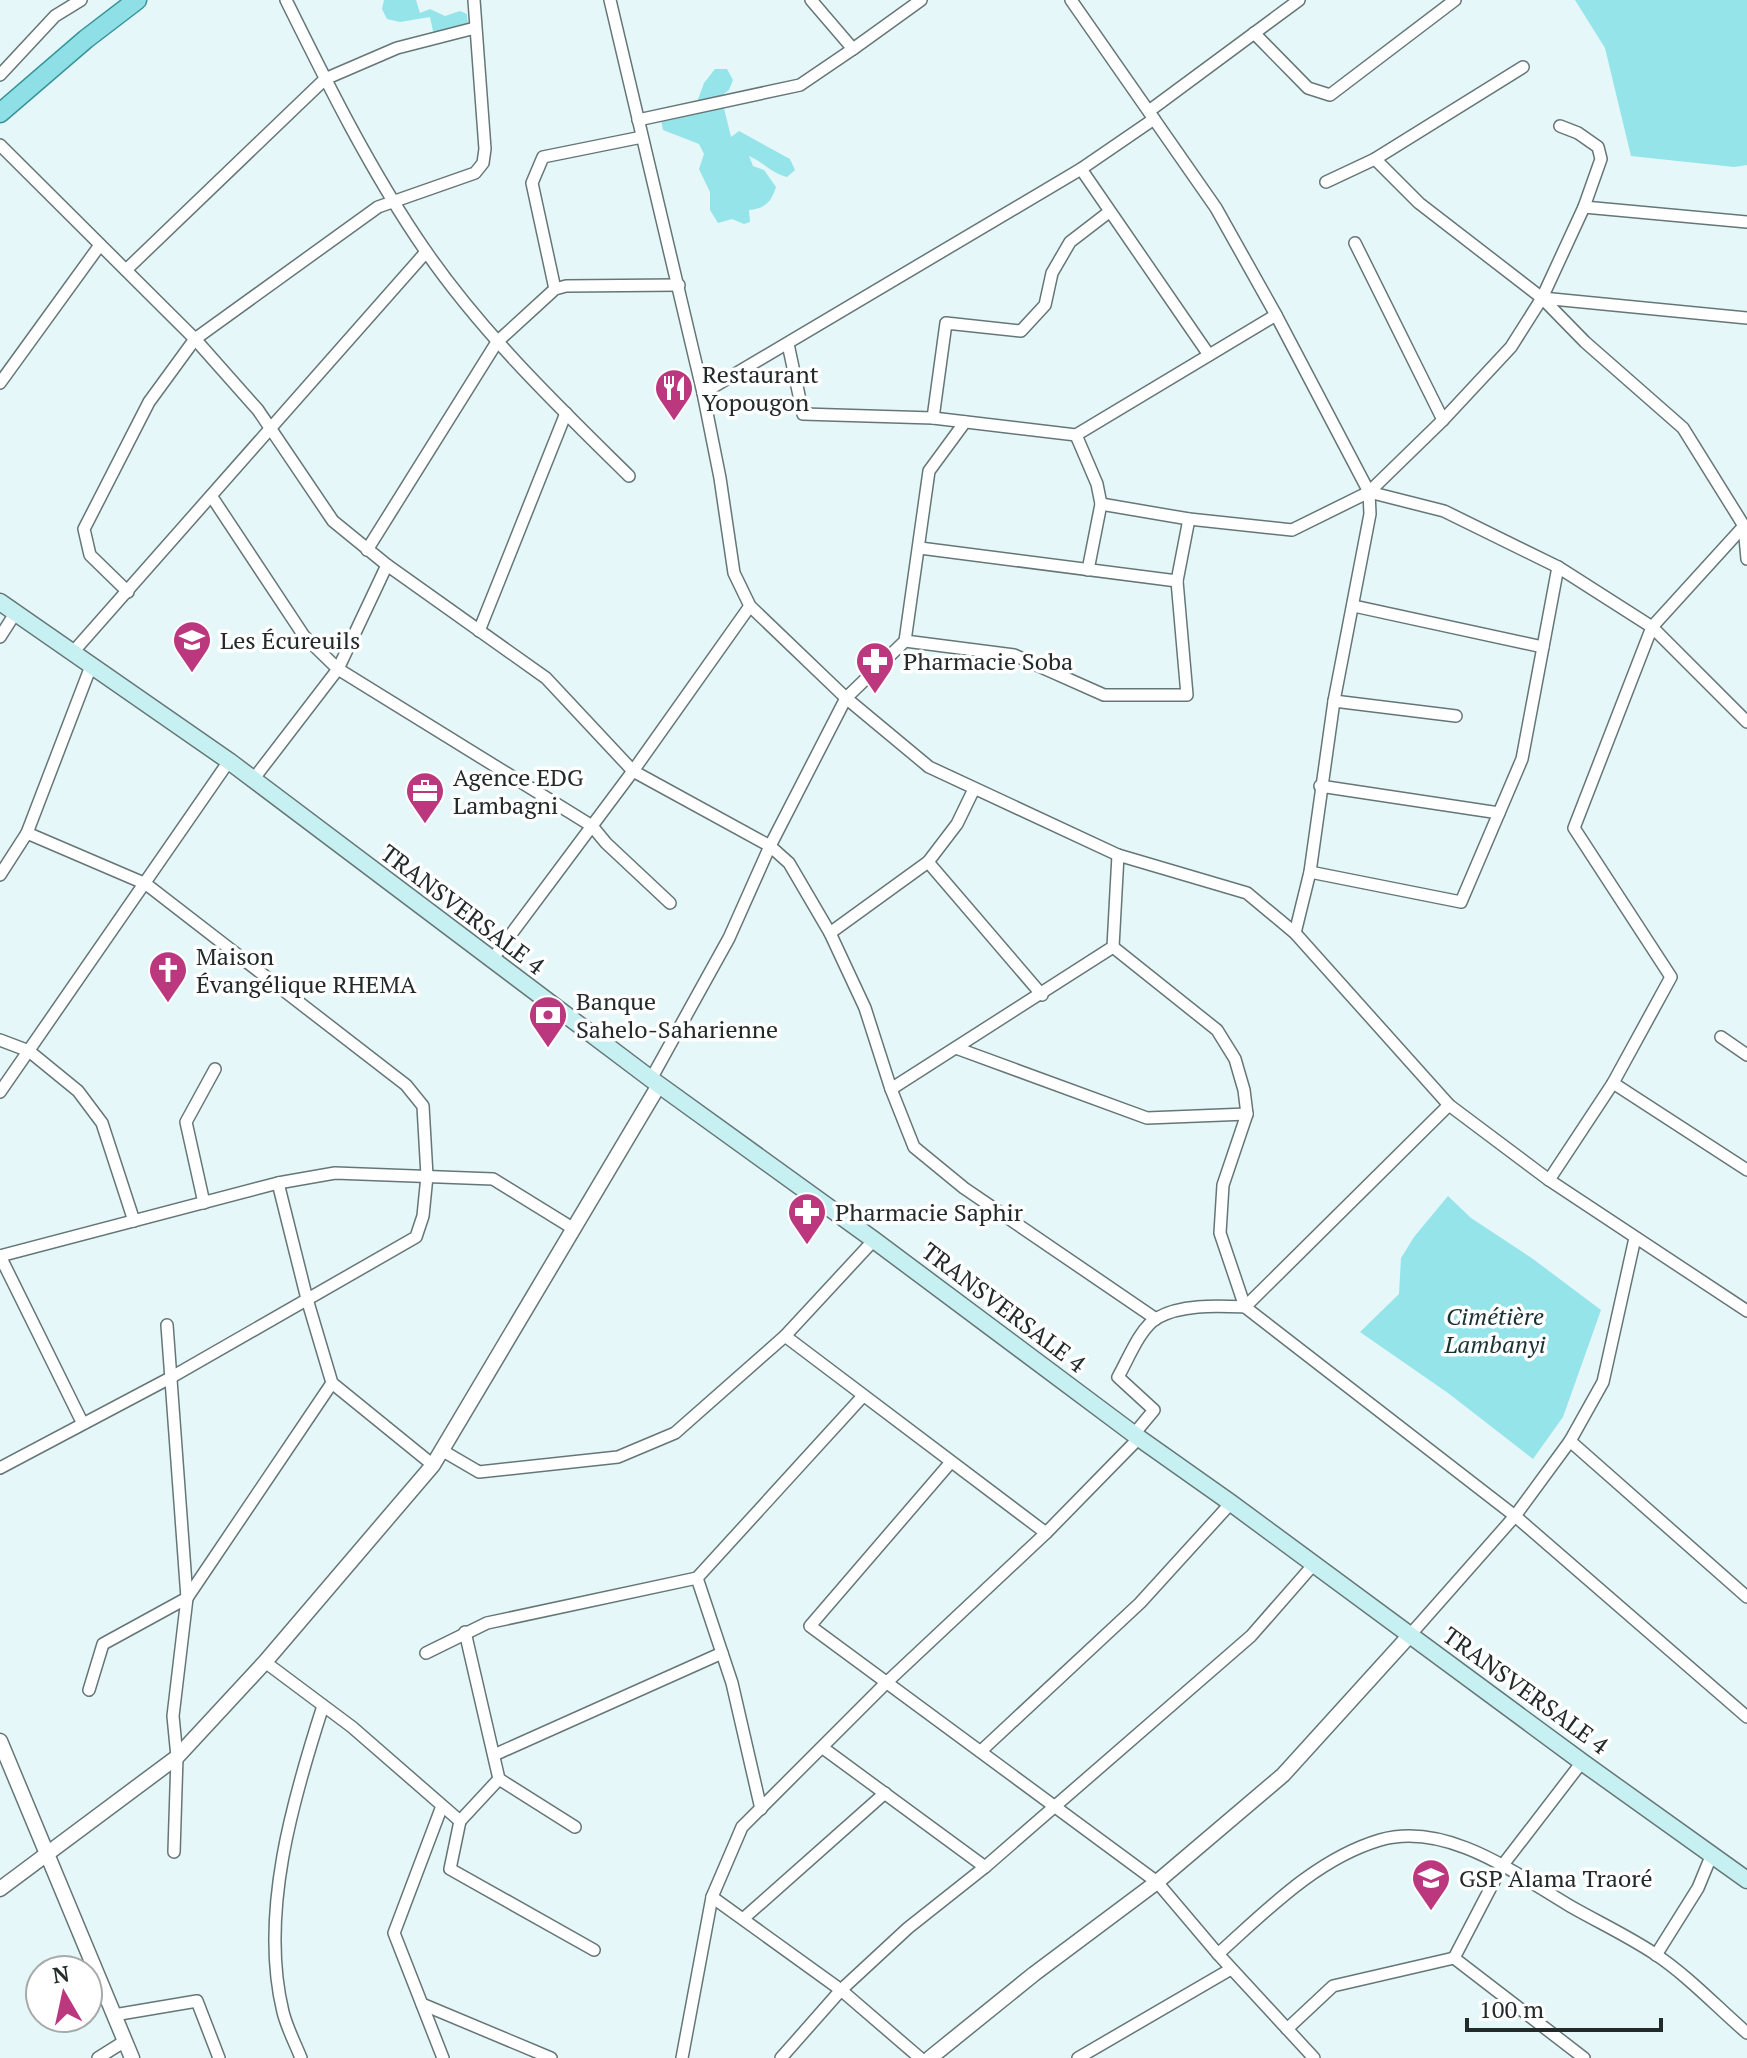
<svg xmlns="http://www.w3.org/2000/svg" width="1747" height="2058" font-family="'PT Serif',serif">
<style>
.green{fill:#94e4ea}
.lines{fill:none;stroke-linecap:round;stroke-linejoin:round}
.minor-casing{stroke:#667677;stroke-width:14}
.tertiary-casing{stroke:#667677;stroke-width:17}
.secondary-casing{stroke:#667677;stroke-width:19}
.primary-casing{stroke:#389399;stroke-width:21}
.minor{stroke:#fff;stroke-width:11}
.tertiary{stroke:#fff;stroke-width:14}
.secondary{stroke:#c7f0f2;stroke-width:16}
.primary{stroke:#8fe0e6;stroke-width:18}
.labels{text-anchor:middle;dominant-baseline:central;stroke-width:7;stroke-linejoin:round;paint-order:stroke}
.poi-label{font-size:24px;fill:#232a2a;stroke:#fff;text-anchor:start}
.street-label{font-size:24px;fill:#232a2a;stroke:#fff}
.park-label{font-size:24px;font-style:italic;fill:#193133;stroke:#fff}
</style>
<rect width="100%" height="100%" fill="#e5f7f8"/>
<!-- green -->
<g class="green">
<polygon points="384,0 416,0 420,13 430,9 445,16 460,11 467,14 468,24 444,33 433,31 430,17 400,22 387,19 382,9"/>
<polygon points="1575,0 1747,0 1747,165 1734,167 1631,156 1605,48"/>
<path d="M715,69H727L733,80L729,90L721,96L731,137L739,131L790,159L795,170L787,177C773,174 763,162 749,156L753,166L764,170L776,187C771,203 765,208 749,210L750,222L744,224L732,219L718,223L710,210V192L699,169L704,154L699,144L663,130L661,120L697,102L704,83Z"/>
<polygon points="1448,1196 1471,1218 1533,1259 1601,1310 1563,1417 1533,1459 1448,1393 1360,1332 1399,1294 1401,1258 1414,1237"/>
</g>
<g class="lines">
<!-- minor casing -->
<g class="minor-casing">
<g id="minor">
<path d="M286,0C328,85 371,172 425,250C483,334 557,405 629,476"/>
<polyline points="610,0 703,393 720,478 734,573 750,606 846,698 929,767 1118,855 1247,893 1295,933 1449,1105 1549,1180 1747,1311"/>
<polyline points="1071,0 1216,208 1276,315 1369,492"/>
<polyline points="1254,33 1308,88 1330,95 1455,0"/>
<polyline points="853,49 921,0"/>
<polyline points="0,75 55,16 81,0"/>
<polyline points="1149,111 1299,0"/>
<polyline points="638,120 800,85 853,49 811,0"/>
<polyline points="0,145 195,339 258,410 333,521 387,565 546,678 633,771 770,846 789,863 830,933 865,1008 891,1089 914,1147 964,1188 1156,1319"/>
<polyline points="1375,159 1419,203 1542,298 1585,342 1683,428 1744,526 1747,559"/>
<polyline points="1081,169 1209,355"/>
<polyline points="1326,182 1375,159 1523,67"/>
<polyline points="1584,207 1747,222"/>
<polyline points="1355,243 1443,420"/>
<polyline points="126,270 325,79 397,48 475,28"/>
<polyline points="555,289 532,183 543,157 642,137"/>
<polyline points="1542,298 1747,318"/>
<polyline points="788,344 803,414 933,418 1076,435 1276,315"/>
<polyline points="0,383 100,245"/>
<polyline points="703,393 1081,169 1154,119"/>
<polyline points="933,418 946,323 1021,331 1045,305 1052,273 1070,242 1109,212"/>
<polyline points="1076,435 1097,484 1101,504 1088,570"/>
<polyline points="212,497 304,636 338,669 592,826 606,843 670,903"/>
<polyline points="1101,504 1189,519 1292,530 1369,492 1444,511 1558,567 1652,627 1747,722"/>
<polyline points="920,548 1177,581"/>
<polyline points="367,550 497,342 555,289 566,286 679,285"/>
<polyline points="128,592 90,555 84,529 149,402 195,339 378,207 475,173 483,163 485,149 474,0"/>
<polyline points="1354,606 1543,647"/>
<polyline points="479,631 566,413"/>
<polyline points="0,637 16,612"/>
<polyline points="905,641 1014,655 1104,695 1187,695 1177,581 1189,519"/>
<polyline points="74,651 426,252"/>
<polyline points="1334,701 1456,716"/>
<polyline points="252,781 338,669 387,565"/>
<polyline points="1320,786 1499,813"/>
<polyline points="928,862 1042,995"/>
<polyline points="1310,872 1461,902 1522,759 1558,567"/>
<polyline points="0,875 27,833 91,666"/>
<polyline points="830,933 928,862 957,824 974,789"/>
<polyline points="1295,933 1310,872 1334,701 1370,514 1369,492 1443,420 1511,347 1542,298 1584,207 1601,159 1598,147 1578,133 1560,126"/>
<polyline points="1113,947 1217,1030 1235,1059 1244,1090 1247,1114 1223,1185 1220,1233 1245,1307 1449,1105"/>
<polyline points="491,961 633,771 750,606"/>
<polyline points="1721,1037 1747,1055"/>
<polyline points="0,1040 29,1051 78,1091 102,1123 134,1221"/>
<polyline points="956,1048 1147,1118 1247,1114"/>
<polyline points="651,1079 729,938 770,846 846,698 905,641 929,471 965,422"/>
<polyline points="1613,1083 1747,1170"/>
<polyline points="891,1089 1113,947 1118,855"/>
<polyline points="0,1092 229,761"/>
<polyline points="1549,1180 1613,1083 1671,977 1574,828 1652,627 1744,526"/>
<polyline points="278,1183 307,1299 332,1383 433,1465"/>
<polyline points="204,1203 186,1122 215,1069"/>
<polyline points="0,1256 278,1183 335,1173 493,1179 574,1229"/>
<polyline points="0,1256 82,1422"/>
<polyline points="167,1325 187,1598 173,1716 177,1757 174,1852"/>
<polyline points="785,1336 1046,1533"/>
<path d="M1134,1434L1154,1410L1118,1377C1128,1360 1139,1329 1157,1318C1182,1304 1217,1306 1245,1307L1515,1516L1747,1717"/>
<polyline points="1570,1441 1747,1597"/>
<polyline points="443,1451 479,1472 618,1457 675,1433 785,1336 874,1240"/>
<polyline points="951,1462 810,1626 1157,1882 1218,1954 1314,2058"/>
<polyline points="0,1468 170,1378 416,1237 423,1216 427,1176 423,1106 406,1085 146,884 27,833"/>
<polyline points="697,1578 732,1683 761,1809"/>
<polyline points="465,1632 499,1779 575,1827"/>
<polyline points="1410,1635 1515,1516 1570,1441 1603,1382 1635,1238"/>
<polyline points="426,1653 487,1623 697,1578 863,1396"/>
<polyline points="265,1662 352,1727 460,1821 499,1779"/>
<polyline points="89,1690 103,1644 187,1598 332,1383"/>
<polyline points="823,1748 985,1867"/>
<polyline points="981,1751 1140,1603 1231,1503"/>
<polyline points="494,1755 722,1653"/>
<polyline points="442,1806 394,1933 443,2058"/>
<polyline points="460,1821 450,1869 594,1950"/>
<polyline points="712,1897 841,1990 920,2058"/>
<polyline points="744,1918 885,1793"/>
<path d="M1218,1954C1266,1911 1316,1859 1380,1840C1447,1821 1516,1874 1570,1906C1598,1922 1628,1936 1655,1954C1688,1976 1717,2007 1747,2033"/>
<polyline points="1656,1955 1698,1888 1712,1854"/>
<polyline points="1454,1958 1502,1866 1582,1762"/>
<polyline points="422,2004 551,2058"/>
<polyline points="114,2015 197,2001 219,2058"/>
<polyline points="1287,2029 1333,1986 1454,1958 1584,2058"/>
<polyline points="98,2058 125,2041"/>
<path d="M301,2058C295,2043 287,2028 283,2012C259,1914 293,1799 323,1706"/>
<polyline points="682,2058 712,1897 742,1827 886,1683 1046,1533 1139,1438"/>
<polyline points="781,2058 841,1990 908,1928 985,1867 1251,1636 1314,1564"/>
<polyline points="1078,2058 1231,1969"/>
</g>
</g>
<!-- tertiary casing -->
<g class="tertiary-casing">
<g id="tertiary">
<polyline points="0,1741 132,2058"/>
<polyline points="0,1889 177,1757 265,1662 433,1465 659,1085"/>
<polyline points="930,2058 1034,1974 1157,1882 1283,1775 1410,1635"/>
</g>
</g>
<!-- secondary casing -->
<g class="secondary-casing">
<polyline id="secondary" points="0,602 229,761 651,1079 874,1240 1139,1438 1231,1503 1582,1762 1747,1880"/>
</g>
<!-- primary casing -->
<g class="primary-casing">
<polyline id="primary" points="0,113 86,39 137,0"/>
</g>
<!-- minor -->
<use href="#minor" class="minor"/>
<!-- tertiary -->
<use href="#tertiary" class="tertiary"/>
<!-- secondary -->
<use href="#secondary" class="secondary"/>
<!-- primary -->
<use href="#primary" class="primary"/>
</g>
<!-- icons -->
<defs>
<g id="restaurant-pin" transform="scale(2)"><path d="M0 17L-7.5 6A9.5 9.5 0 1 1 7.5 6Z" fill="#bb387e" stroke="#fff"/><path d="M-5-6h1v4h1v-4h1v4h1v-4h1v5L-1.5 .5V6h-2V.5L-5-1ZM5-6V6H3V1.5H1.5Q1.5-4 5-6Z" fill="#fff"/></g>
<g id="school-pin" transform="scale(2)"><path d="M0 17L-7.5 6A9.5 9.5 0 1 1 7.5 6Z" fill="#bb387e" stroke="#fff"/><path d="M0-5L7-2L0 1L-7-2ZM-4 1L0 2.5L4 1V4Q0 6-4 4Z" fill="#fff"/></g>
<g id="pharmacy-pin" transform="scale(2)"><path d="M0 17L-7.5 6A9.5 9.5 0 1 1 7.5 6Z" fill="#bb387e" stroke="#fff"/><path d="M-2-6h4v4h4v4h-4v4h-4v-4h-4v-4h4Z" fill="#fff"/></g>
<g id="office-pin" transform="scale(2)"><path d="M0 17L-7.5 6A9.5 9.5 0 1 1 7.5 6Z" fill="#bb387e" stroke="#fff"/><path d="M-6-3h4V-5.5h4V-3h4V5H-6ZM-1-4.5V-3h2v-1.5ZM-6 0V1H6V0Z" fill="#fff"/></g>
<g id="church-pin" transform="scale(2)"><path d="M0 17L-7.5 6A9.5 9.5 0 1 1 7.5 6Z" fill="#bb387e" stroke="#fff"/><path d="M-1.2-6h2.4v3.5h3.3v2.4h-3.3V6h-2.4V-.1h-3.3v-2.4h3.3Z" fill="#fff"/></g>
<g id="bank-pin" transform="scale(2)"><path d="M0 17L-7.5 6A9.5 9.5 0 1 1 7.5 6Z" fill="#bb387e" stroke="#fff"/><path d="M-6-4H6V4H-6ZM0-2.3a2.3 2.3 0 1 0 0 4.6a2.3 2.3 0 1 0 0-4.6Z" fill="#fff"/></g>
</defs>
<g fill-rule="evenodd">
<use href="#restaurant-pin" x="674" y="388"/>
<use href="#school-pin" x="192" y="640"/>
<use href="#pharmacy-pin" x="875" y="661"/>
<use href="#office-pin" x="425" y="791"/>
<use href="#church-pin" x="168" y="970"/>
<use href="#bank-pin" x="548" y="1015"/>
<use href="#pharmacy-pin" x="807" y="1212"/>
<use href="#school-pin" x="1431" y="1878"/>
</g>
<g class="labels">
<!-- poi labels -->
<g class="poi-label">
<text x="702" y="374">Restaurant<tspan x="702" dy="28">Yopougon</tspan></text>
<text x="220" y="640">Les Écureuils</text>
<text x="903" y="661">Pharmacie Soba</text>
<text x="453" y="777">Agence EDG<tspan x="453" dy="28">Lambagni</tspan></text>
<text x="196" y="956">Maison<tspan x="196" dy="28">Évangélique RHEMA</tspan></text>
<text x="576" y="1001">Banque<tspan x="576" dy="28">Sahelo-Saharienne</tspan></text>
<text x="835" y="1212">Pharmacie Saphir</text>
<text x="1459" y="1878">GSP Alama Traoré</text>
</g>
<!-- street labels -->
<g class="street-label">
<text transform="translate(463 909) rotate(37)">TRANSVERSALE 4</text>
<text transform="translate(1004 1307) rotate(37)">TRANSVERSALE 4</text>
<text transform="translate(1526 1690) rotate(36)">TRANSVERSALE 4</text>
</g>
<!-- park labels -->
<g class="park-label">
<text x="1495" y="1316">Cimétière<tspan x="1495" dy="28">Lambanyi</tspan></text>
</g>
</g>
<!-- north arrow -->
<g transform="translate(64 1994) rotate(351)"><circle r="38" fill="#ffffff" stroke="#a7aaaa" stroke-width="2"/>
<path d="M0-6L14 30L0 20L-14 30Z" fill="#bb387e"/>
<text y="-12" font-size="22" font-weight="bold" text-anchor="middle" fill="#232a2a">N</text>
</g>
<!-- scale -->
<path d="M1467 2018v12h194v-12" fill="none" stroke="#232a2a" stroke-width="4"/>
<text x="1479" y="2018" font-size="24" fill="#232a2a" stroke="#ffffff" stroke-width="6" paint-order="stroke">100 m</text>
</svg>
